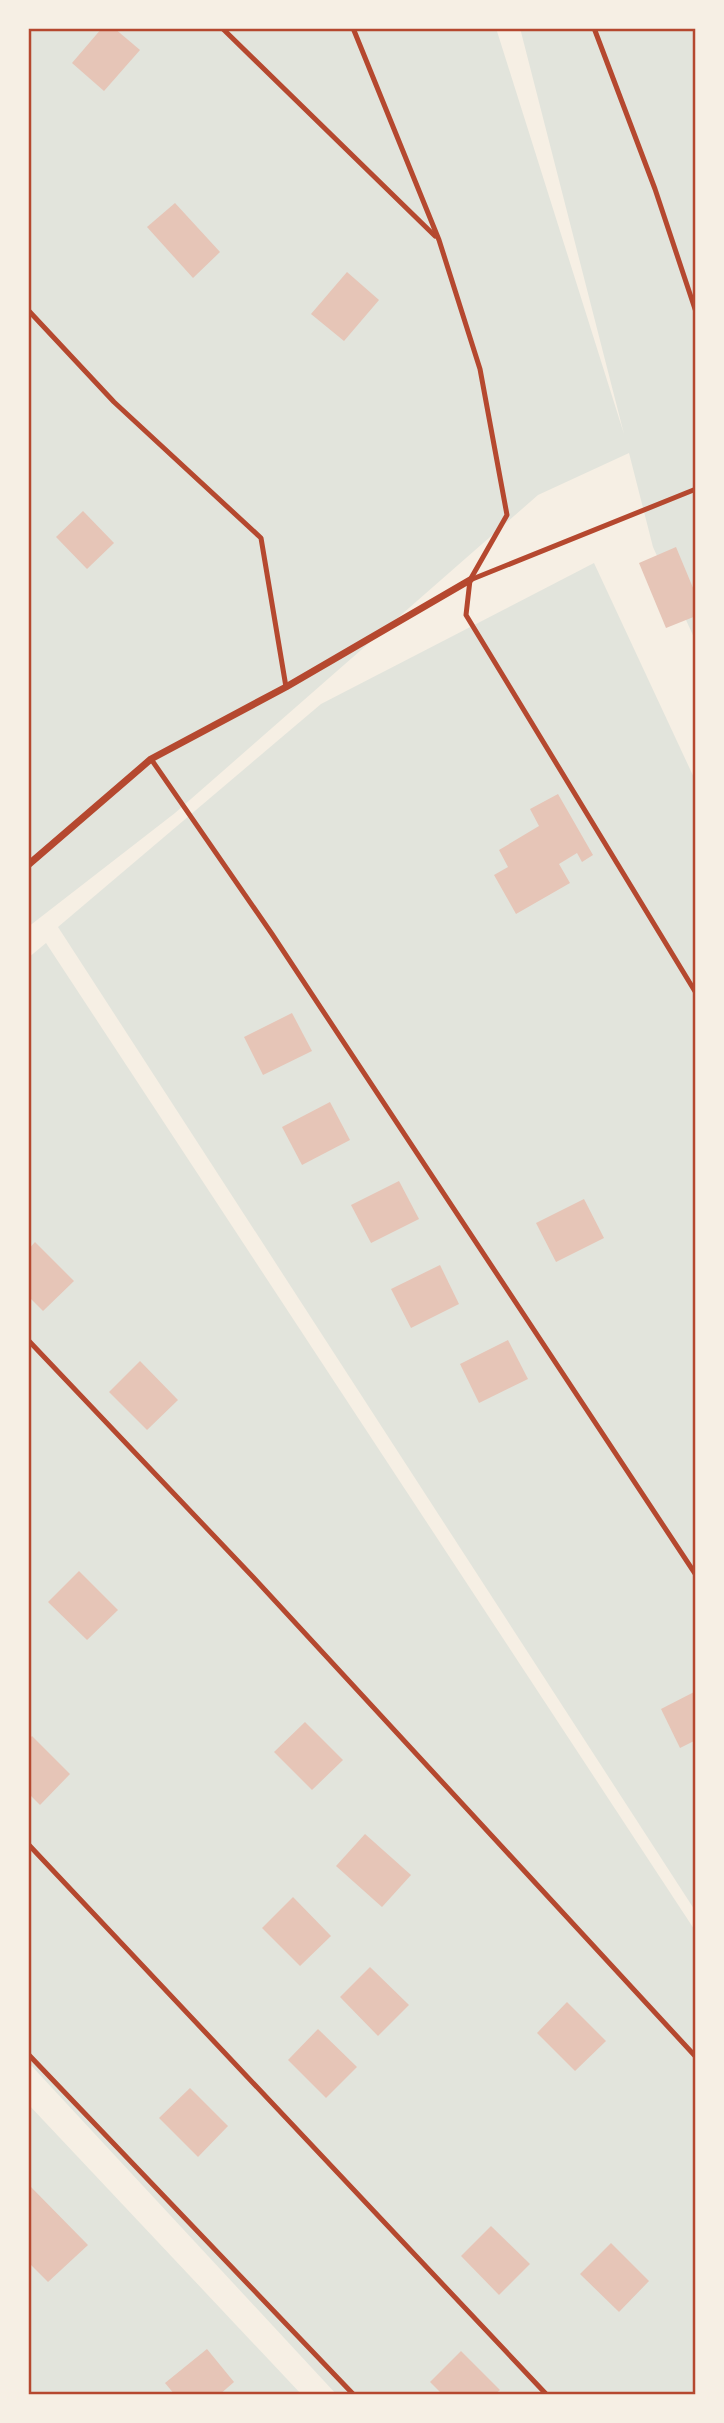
<svg xmlns="http://www.w3.org/2000/svg" width="724" height="2423" font-family="Helvetica,sans-serif">
<style>
.green{fill:#e2e4dc}
.building{fill:#e6c5b7}
.lines{fill:none;stroke-linecap:round;stroke-linejoin:round}
.service{stroke:#b5482f;stroke-width:5}
.minor{stroke:#b5482f;stroke-width:7}
.neatline{fill:none;stroke:#b5482f;stroke-width:2.5}
</style>
<rect width="100%" height="100%" fill="#f6efe4"/>
<!-- green -->
<g class="green">
<polygon points="28,28 496,28 624,434 520,28 696,28 696,642 653,547 629,453 538,495 175,813 28,927"/>
<polygon points="594,563 696,782 696,1912 58,927 321,704"/>
<polygon points="46,943 696,1932 696,2395 337,2395 28,2062 28,958"/>
<polygon points="28,2104 302,2395 28,2395"/>
</g>
<!-- building -->
<g class="building">
<polygon points="102,28 114,28 140,50 104,91 72,63"/>
<polygon points="175,203 220,252 193,278 147,227"/>
<polygon points="347,272 379,300 344,341 311,314"/>
<polygon points="83,511 114,543 87,569 56,537"/>
<polygon points="676,547 696,595 696,616 666,628 639,563"/>
<polygon points="558,794 593,855 582,862 577,853 559,864 570,883 516,914 494,875 508,867 499,850 539,826 530,809"/>
<polygon points="292,1013 312,1051 263,1075 244,1037"/>
<polygon points="330,1102 350,1140 302,1165 282,1127"/>
<polygon points="399,1181 419,1219 371,1243 351,1205"/>
<polygon points="584,1199 604,1238 556,1262 536,1223"/>
<polygon points="35,1242 74,1281 43,1311 28,1296 28,1250"/>
<polygon points="440,1265 459,1304 411,1328 391,1289"/>
<polygon points="508,1340 528,1379 479,1403 460,1364"/>
<polygon points="140,1361 178,1400 147,1430 109,1392"/>
<polygon points="79,1571 118,1610 87,1640 48,1602"/>
<polygon points="696,1691 696,1740 680,1748 661,1709"/>
<polygon points="305,1722 343,1760 312,1790 274,1752"/>
<polygon points="32,1736 70,1774 40,1805 28,1793 28,1740"/>
<polygon points="365,1834 411,1875 382,1907 336,1866"/>
<polygon points="293,1897 331,1936 300,1966 262,1928"/>
<polygon points="370,1967 409,2005 378,2036 340,1997"/>
<polygon points="567,2002 606,2041 575,2071 537,2033"/>
<polygon points="318,2029 357,2067 326,2098 288,2060"/>
<polygon points="190,2088 228,2126 198,2157 159,2118"/>
<polygon points="28,2184 88,2245 48,2282 28,2262"/>
<polygon points="491,2226 530,2264 499,2295 461,2256"/>
<polygon points="611,2243 649,2281 619,2312 580,2274"/>
<polygon points="207,2349 234,2382 219,2395 175,2395 165,2383"/>
<polygon points="461,2351 500,2390 494,2395 443,2395 430,2382"/>
</g>
<g class="lines">
<!-- service -->
<g class="service">
<polyline points="222,28 435,236"/>
<polyline points="353,28 439,240 480,369 507,515 470,580 466,615 696,993"/>
<polyline points="594,28 655,189 696,312"/>
<polyline points="28,310 114,402 261,538 286,687"/>
<polyline points="470,580 696,489"/>
<polyline points="151,759 272,934 696,1575"/>
<polyline points="28,1340 253,1577 696,2057"/>
<polyline points="28,1844 547,2395"/>
<polyline points="28,2054 354,2395"/>
</g>
<!-- minor -->
<polyline class="minor" points="28,865 151,759 286,687 470,580"/>
</g>
<!-- border -->
<rect width="724" height="2423" fill="none" stroke="#f6efe4" stroke-width="60"/>
<rect x="30" y="30" width="664" height="2363" class="neatline"/>
</svg>
